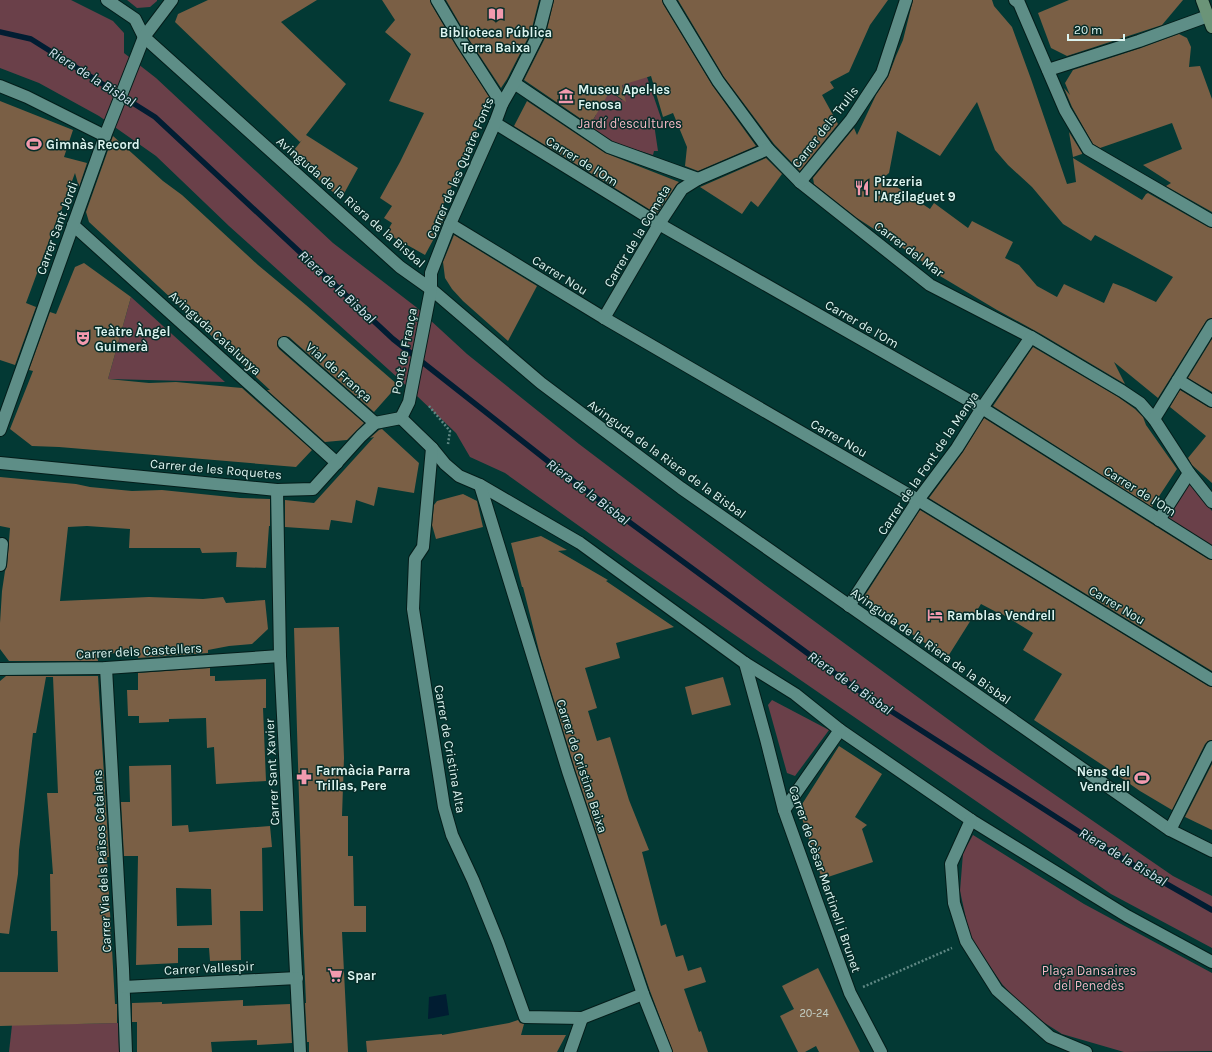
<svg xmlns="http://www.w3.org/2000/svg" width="1212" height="1052" font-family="Karla,sans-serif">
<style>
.green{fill:#6a4049}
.water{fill:#011d32}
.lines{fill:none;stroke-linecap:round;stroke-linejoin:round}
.stream{stroke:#011d32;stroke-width:5.5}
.building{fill:#7a5f45;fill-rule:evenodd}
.street-casing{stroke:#041d1a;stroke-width:14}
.secondary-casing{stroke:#041d1a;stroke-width:14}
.path{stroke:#5f8884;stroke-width:2.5;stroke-dasharray:2 2;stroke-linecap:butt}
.street{stroke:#5e8e87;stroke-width:12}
.secondary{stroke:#6b9478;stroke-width:12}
.labels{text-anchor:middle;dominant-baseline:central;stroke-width:3;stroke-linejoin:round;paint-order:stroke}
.number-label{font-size:11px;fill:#c4cfc5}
.poi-label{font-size:13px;font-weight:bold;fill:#dcf4f0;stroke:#072d29;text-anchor:start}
.park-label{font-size:13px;fill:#f5b8c5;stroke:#072d29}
.street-label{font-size:13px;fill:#dcf4f0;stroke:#072d29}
.water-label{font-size:14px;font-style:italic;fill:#d6e5f2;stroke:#072d29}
</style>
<rect width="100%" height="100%" fill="#033934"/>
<!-- green -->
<g class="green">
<polygon points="0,0 71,0 113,21 124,33 124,53 156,78 333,243 416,307 467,354 579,444 765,585 990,750 1173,876 1212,896 1212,948 1111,894 635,566 505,473 470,457 456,433 398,378 229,226 156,156 99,116 39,83 0,68"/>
<polygon points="127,0 157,0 157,1 150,7 137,8"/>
<polygon points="619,71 647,77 662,121 654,124 658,151 654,151 653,155 611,142 589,127 596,115 598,83 622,100 625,97"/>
<polygon points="131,297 225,382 108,379"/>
<polygon points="1185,479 1212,511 1212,549 1160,517"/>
<polygon points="772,700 829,730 795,776 787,773 768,705"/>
<polygon points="973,835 1084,904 1212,973 1212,1051 1124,1052 1062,1034 1029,1013 1002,984 970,937 960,891 963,853"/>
<polygon points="118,1023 119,1052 9,1052 12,1025"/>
</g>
<!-- water -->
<polygon class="water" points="446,994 449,1015 428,1019 429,997"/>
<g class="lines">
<!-- stream -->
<polyline class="stream" points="0,32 31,39 155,117 393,339 568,477 852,686 1109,851 1212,910"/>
</g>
<!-- building -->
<g class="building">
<polygon points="208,0 317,0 281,22 346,84 306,135 358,168 341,199 290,155 302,140 300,142 175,22 178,14"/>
<polygon points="382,0 430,0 431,4 456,46 491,100 483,113 475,134 441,210 446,214 439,231 439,229 425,255 386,233 392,223 384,218 392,206 380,198 400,162 424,113 389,101 411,54 385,32 395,20"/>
<polygon points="446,0 539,0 531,32 507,79 501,88 468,38"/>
<polygon points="554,0 662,0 663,4 712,85 756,146 698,171 685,166 687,147 673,113 663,117 651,76 622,85 626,102 610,91 590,125 524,80 545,38"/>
<polygon points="678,0 888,0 870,25 849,72 830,82 834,88 822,95 838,124 800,171 774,144 724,77"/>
<path d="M913,0H992L994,6L1012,27L1031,79L1067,184L1076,182L1073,158L1142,200L1146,194L1148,193L1208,227L1212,228V318L1208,319L1206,321L1158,398L1114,362L1125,384L1041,334L997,310L940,276L941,275L903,248L857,218L814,184L813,178L854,128L857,135L876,95L888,77L896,56L903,40ZM977,102L995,150L1008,165L1032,187L1063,224L1091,241L1095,235L1173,277L1156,302L1126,288L1113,283L1104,303L1064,284L1057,297L1037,286L1019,265L1005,258L1013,242L972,221L968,228L934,203L930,209L883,178L889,173L897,131L940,156Z"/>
<polygon points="1069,0 1183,0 1162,25 1067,56 1051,48 1038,13"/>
<polygon points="1179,34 1187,38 1191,47 1189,67 1200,66 1212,99 1212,212 1166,186 1171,183 1143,165 1182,149 1172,123 1100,148 1093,144 1072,107 1064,88 1070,95 1065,83 1073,70 1141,48"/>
<polygon points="0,101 73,130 64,157 87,163 79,187 75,173 61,211 60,211 26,303 36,307 15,365 0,360"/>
<polygon points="527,101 605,153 679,182 676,185 657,214 514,126"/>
<polygon points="1069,132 1082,153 1082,154 1073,157"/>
<polygon points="113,136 163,181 182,195 258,265 306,305 398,385 374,412 289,337 285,336 279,338 277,342 277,346 279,349 364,423 347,440 325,442 267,390 270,390 89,222 86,212"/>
<polygon points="766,158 782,174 758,207 751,201 742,214 700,187"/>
<polygon points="454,235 537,286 508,341 463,301 452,289 445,278 443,262"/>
<polygon points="84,263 131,297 108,379 149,383 176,382 242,388 312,450 296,467 59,447 32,446 10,429 33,371 29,370 50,312 56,314 75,267"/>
<polygon points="1212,339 1212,392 1188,378"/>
<polygon points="1033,347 1118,397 1135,409 1143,417 1146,425 1177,469 1152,507 993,406"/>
<polygon points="1180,390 1208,407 1212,408 1212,483 1192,465 1188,458 1206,436 1170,407"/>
<polygon points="984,418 1155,526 1208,559 1212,560 1212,671 929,498 963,452"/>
<polygon points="382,429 419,463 414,493 378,487 374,506 356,500 352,523 331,520 329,530 285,527 285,500 314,503 374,437 370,438 379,430"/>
<polygon points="0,477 76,484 90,487 132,491 162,490 240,498 270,499 270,526 269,526 266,568 236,567 237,552 202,553 200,548 129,548 130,529 87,526 68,527 60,601 149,597 203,599 223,597 226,603 265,600 268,629 252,644 229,646 208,650 208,653 138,658 138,652 97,654 98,661 9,661 0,649 0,623 2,591 5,571 7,566 10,528 0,526"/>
<polygon points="463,494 477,501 483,527 436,539 432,525 434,505 437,501"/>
<polygon points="920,510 1208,686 1212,687 1212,740 1208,741 1205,744 1172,810 1140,791 1104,766 1034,720 1062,674 1023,650 1033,633 1002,614 1002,615 981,604 947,658 862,600"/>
<polygon points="541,536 567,550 558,551 608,580 606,581 674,627 616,643 620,658 585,668 597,708 588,711 597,741 610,737 629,800 649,850 642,852 661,926 666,924 676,957 683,955 688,971 701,967 706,982 684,989 699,1032 701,1031 708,1052 673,1052 650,991 575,769 540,655 523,587 522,587 511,543"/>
<polygon points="339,627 344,758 342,816 348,816 348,856 353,856 354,906 366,906 366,932 342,932 348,1052 309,1052 309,1042 307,1042 305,1003 306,1003 303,933 294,628"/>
<polygon points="210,668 210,676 215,676 215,681 266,679 266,708 263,708 266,781 216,784 214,747 207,748 206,718 169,719 169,722 139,723 139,716 128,716 127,690 138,690 138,673"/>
<polygon points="6,676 98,676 109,857 107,857 115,1004 117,1004 117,1023 0,1026 0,972 58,972 57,931 51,931 50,874 53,874 47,793 58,793 53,677 46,677 36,733 33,733 19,850 18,874 9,934 0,933 0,681"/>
<polygon points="723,677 731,705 692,715 685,687"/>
<polygon points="839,746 882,774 855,817 867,825 862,829 873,862 822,879 799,809"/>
<polygon points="1212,764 1212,830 1185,817"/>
<path d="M171,765L172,826L188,825L189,832L270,826L272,847L262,848L263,911H240L241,960L210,961L209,948H178V963L136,965L138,856H124L121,802H130L129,766ZM176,888L211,889L212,925L177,926Z"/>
<polygon points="818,968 860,1052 819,1052 816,1046 805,1052 798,1052 780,1016 794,1009 782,986"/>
<polygon points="243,1000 243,1006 290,1004 292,1043 257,1045 257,1040 211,1042 212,1052 137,1052 137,1022 132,1022 132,1003 162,1002 162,1004"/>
<polygon points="518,1020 520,1023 524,1024 521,1035 566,1035 557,1052 367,1052 366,1041 442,1034 442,1035 509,1023"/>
</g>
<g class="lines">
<!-- street casing -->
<g class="street-casing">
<g id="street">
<polyline points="107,0 135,19 144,37 400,267 431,289 541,383 681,488 1170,830 1212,851"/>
<polyline points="437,0 462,42 502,104"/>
<polyline points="669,0 718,81 768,149 800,182 930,285 1031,337 1122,391 1140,403 1154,419 1189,473 1212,502"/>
<polyline points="1015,0 1019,3 1065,110 1088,149 1212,221"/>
<polyline points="1048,70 1139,41 1208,16"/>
<polyline points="514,83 609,147 698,179"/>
<polyline points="0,86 27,97 105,136"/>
<polyline points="495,123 659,224 982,408 1212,553"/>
<polyline points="800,182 851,120 882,73 906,0"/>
<polyline points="450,224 604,318 918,500 1212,680"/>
<polyline points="73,225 337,463"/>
<polyline points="604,318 659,224 682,189 698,179 768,149"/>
<polyline points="284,343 375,423"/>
<polyline points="1178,380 1212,401"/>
<polyline points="401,418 432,448 445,464 459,476 480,485 580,543 745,663 795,694 840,730 971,820 1127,916 1212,962"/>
<polyline points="401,418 409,402 431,289 431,273 450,224 495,123 502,104 514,83 538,35 547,0"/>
<polyline points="1154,419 1212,325"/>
<polyline points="0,430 105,136 137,55 144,37 172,0"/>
<polyline points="432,448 423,547 415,559 413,609 444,807 452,835 473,880 498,942 525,1017 582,1018 643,994"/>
<polyline points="0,463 277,490 313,489 361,436 375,423 401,418"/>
<polyline points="480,485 568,771 643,994 666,1052"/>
<polyline points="277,490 280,656 300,1052"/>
<polyline points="1159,520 1189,473"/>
<polyline points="0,565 2,544"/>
<polyline points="849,606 918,500 957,448 982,408 1031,337"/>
<polyline points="745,663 766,739 784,810 818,905 850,993 881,1052"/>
<polyline points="106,668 123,969 126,1052"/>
<polyline points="0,669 106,668 280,656"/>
<polyline points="784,810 840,730"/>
<polyline points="971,820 951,864 954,903 966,941 997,990 1050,1037 1086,1052"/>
<polyline points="1170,830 1212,747"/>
<polyline points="124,987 297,978"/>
<polyline points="570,1052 582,1018"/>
</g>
</g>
<!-- secondary casing -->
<g class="secondary-casing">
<polyline id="secondary" points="1202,0 1212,27"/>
</g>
<!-- path -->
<g class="path">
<polyline points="429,406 450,431 448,444"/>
<polyline points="863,987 952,948"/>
</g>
<!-- street -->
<use href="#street" class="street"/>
<!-- secondary -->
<use href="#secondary" class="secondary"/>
</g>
<!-- icons -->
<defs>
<g id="library-bare" transform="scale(1.2)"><path d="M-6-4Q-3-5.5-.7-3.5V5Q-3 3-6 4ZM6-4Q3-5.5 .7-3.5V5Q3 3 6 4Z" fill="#f29aae" stroke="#072d29" stroke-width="2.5" paint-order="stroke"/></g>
<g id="museum-bare" transform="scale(1.2)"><path d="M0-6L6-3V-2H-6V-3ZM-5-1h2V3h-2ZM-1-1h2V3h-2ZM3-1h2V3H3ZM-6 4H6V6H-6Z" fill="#f29aae" stroke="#072d29" stroke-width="2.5" paint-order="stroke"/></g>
<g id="stadium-bare" transform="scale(1.2)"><path d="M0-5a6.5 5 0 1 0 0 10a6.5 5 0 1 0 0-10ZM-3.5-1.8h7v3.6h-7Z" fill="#f29aae" stroke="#072d29" stroke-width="2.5" paint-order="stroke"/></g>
<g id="restaurant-bare" transform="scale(1.2)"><path d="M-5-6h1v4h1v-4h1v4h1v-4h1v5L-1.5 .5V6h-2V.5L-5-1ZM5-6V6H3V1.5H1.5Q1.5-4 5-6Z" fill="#f29aae" stroke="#072d29" stroke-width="2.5" paint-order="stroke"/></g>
<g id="theatre-bare" transform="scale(1.2)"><path d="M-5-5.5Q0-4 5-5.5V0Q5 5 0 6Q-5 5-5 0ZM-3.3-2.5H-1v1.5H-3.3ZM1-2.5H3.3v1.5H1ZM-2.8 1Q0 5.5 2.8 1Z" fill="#f29aae" stroke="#072d29" stroke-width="2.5" paint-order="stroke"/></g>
<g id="hotel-bare" transform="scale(1.2)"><path d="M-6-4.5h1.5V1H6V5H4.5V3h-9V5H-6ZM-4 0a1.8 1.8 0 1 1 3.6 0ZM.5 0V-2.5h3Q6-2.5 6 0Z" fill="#f29aae" stroke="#072d29" stroke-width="2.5" paint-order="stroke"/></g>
<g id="pharmacy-bare" transform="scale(1.2)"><path d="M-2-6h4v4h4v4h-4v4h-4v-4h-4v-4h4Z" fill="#f29aae" stroke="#072d29" stroke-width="2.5" paint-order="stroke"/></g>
<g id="supermarket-bare" transform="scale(1.2)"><path d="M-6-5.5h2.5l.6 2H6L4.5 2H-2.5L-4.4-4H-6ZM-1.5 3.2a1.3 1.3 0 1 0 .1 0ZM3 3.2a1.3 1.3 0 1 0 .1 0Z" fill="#f29aae" stroke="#072d29" stroke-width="2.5" paint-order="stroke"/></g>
</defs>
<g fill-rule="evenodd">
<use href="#library-bare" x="496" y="14"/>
<use href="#museum-bare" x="566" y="96"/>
<use href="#stadium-bare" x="34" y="144"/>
<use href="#restaurant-bare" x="862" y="188"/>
<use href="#theatre-bare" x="83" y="338"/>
<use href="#hotel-bare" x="935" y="615"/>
<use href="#pharmacy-bare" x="304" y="777"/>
<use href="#stadium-bare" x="1142" y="778"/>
<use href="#supermarket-bare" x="335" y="975"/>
</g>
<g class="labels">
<!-- number labels -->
<g class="number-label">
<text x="814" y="1013">20-24</text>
</g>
<!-- poi labels -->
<g class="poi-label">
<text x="496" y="32" text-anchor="middle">Biblioteca Pública<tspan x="496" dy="15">Terra Baixa</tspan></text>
<text x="578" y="89">Museu Apel·les<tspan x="578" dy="15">Fenosa</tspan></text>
<text x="46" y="144">Gimnàs Record</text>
<text x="874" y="181">Pizzeria<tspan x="874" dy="15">l'Argilaguet 9</tspan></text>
<text x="95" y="331">Teàtre Àngel<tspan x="95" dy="15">Guimerà</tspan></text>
<text x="947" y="615">Ramblas Vendrell</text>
<text x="316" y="770">Farmàcia Parra<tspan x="316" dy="15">Trillas, Pere</tspan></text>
<text x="1130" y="771" text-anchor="end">Nens del<tspan x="1130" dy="15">Vendrell</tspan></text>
<text x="347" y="975">Spar</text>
</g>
<!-- park labels -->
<g class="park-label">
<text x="630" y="123">Jardí d'escultures</text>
<text x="1089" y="970">Plaça Dansaires<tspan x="1089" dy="15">del Penedès</tspan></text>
</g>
<!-- street labels -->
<g class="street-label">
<text transform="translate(825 127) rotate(-52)">Carrer dels Trulls</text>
<text transform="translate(582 161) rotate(32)">Carrer de l'Om</text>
<text transform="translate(460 168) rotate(-67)">Carrer de les Quatre Fonts</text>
<text transform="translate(351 202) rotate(41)">Avinguda de la Riera de la Bisbal</text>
<text transform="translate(57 228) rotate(-70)">Carrer Sant Jordi</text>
<text transform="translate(637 236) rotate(-59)">Carrer de la Cometa</text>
<text transform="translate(909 249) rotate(37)">Carrer del Mar</text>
<text transform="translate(560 275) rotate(32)">Carrer Nou</text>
<text transform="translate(862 324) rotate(30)">Carrer de l'Om</text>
<text transform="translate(215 333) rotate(42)">Avinguda Catalunya</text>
<text transform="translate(404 351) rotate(-79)">Pont de França</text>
<text transform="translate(339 372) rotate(41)">Vial de França</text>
<text transform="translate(839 438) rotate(30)">Carrer Nou</text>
<text transform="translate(667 459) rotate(36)">Avinguda de la Riera de la Bisbal</text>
<text transform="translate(928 463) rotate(-56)">Carrer de la Font de la Menya</text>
<text transform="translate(216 469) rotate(5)">Carrer de les Roquetes</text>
<text transform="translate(1140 491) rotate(32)">Carrer de l'Om</text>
<text transform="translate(1117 605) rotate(31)">Carrer Nou</text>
<text transform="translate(931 646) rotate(35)">Avinguda de la Riera de la Bisbal</text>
<text transform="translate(139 651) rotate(-3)">Carrer dels Castellers</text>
<text transform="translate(450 749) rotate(80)">Carrer de Cristina Alta</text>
<text transform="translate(582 766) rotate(72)">Carrer de Cristina Baixa</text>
<text transform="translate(272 772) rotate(-93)">Carrer Sant Xavier</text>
<text transform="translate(102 861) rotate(-93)">Carrer Via dels Països Catalans</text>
<text transform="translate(825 879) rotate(71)">Carrer de Cèsar Martinell i Brunet</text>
<text transform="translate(209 968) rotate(-3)">Carrer Vallespir</text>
</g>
<!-- water labels -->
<g class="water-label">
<text transform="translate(92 77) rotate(32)">Riera de la Bisbal</text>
<text transform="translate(337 287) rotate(43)">Riera de la Bisbal</text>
<text transform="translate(588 492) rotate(37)">Riera de la Bisbal</text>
<text transform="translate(850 683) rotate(35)">Riera de la Bisbal</text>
<text transform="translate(1123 857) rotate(31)">Riera de la Bisbal</text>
</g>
</g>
<!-- scale -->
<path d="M1068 34v6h56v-6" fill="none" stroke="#dcf4f0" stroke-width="2"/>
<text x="1074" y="34" font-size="12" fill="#dcf4f0" stroke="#072d29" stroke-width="3" paint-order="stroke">20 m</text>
</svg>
